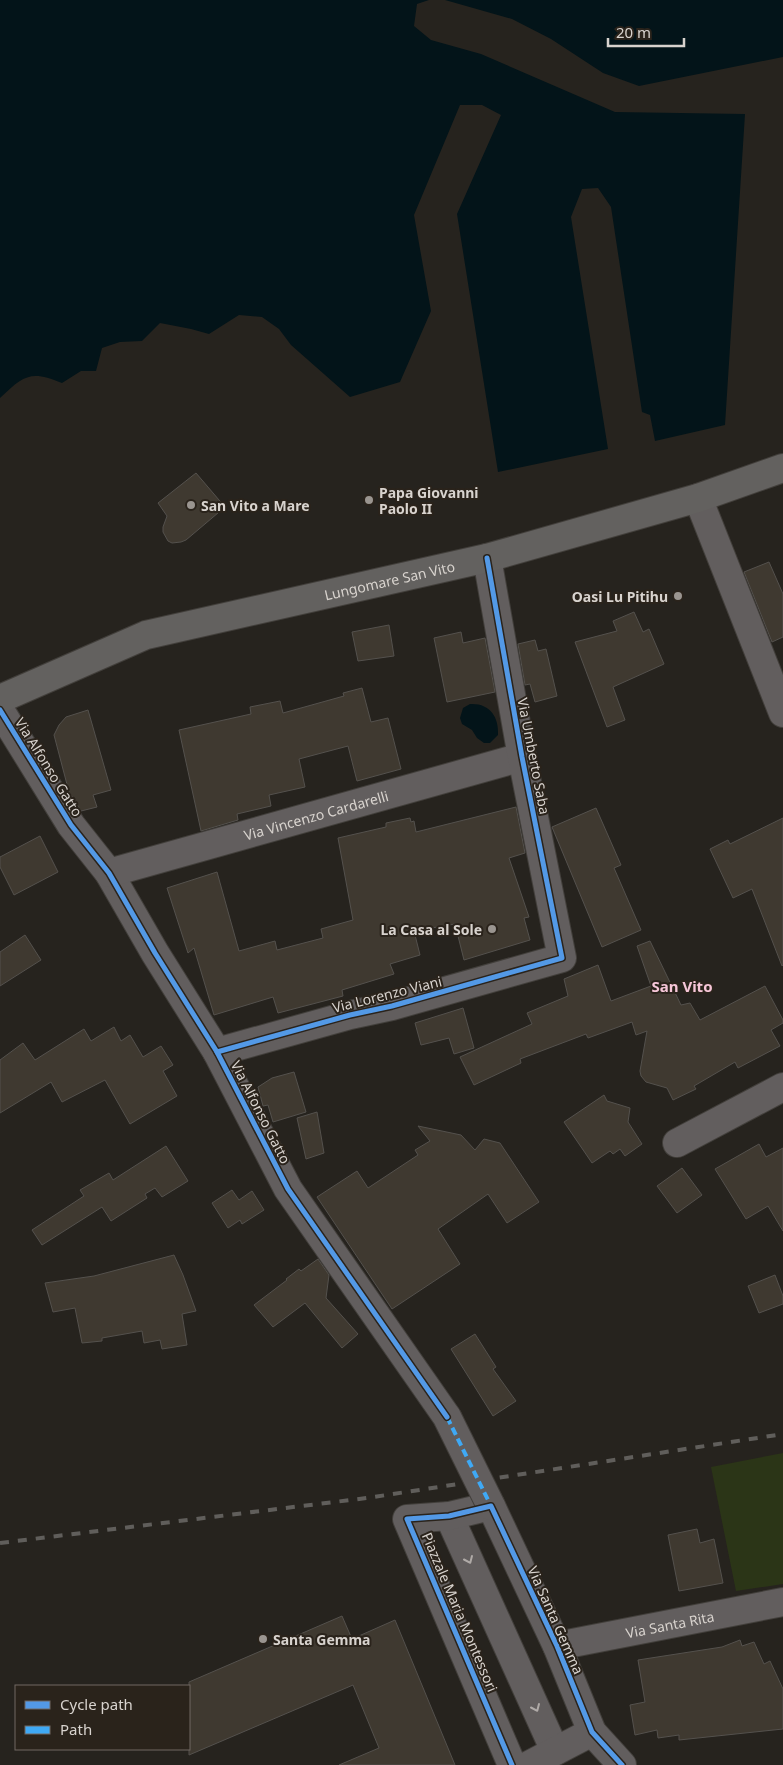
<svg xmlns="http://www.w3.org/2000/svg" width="783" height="1765" font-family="'Noto Sans',sans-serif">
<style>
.green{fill:#2b3517}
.water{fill:#031419}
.building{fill:#3f3930;stroke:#54514d}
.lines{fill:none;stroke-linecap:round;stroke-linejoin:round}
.street-casing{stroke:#423f3b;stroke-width:30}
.secondary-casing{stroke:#423f3b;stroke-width:30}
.street{stroke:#625e5e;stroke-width:28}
.secondary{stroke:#63615f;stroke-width:28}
.rail{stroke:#605e5b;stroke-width:4;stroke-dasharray:9 9;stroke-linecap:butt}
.street-bridge-casing{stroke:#423f3b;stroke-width:30;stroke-linecap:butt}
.street-bridge{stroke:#625e5e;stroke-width:28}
.quiet{stroke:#3fa9f5;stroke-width:4;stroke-dasharray:8 4;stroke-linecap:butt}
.cycleway-casing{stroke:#2a231b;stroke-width:8}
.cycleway{stroke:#5399e6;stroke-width:5}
.oneway{stroke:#afaaa7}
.poi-dot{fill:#9a9590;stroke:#2a231b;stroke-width:2}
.labels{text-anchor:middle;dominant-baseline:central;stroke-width:4;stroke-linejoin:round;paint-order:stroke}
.poi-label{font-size:14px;font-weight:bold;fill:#d8d3ce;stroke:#2a231b;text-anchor:start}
.street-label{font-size:14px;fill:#d8d3ce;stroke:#2a231b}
.neighbourhood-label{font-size:15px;font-weight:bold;fill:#f6c6d8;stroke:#2a231b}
</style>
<rect width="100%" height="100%" fill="#26231e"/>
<!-- green -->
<polygon class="green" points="783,1453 783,1584 736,1591 711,1467"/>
<!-- water -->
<g class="water">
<path d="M0,0H429L417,4L414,26L431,40L481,54L615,112L745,114L725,425L655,441L650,415L642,412L611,207L598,188L582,189L571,217L608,449L498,472L457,214L501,115L482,105H460L414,215L431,311L400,382L350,397L291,345L279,329L262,317L239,315L209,334L191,329L160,323L142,341L120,342L102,348L96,371H81L62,383C31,370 24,375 0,398Z"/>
<polygon points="445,0 783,0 783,57 639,86 603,73 551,39 512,19"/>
<path d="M470,704C490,703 499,717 498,735L490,743H484L477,738L472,730L462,724L460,718L463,708Z"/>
</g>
<!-- building -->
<g class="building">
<polygon points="196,473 225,507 186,540 181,542 172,543 168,541 163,532 163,527 167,516 158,503"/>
<polygon points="769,562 783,594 783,637 772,642 744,572"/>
<polygon points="634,612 643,632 649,629 664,664 613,687 625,720 607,727 575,642 617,631 613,621"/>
<polygon points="389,625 394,656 358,661 352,632"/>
<polygon points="461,632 463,643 485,638 495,692 447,702 434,638"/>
<polygon points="535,640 538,651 546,649 557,696 535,702 530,684 525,685 518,644"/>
<polygon points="362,688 371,722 388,718 401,769 357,781 348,746 299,759 305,787 269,795 271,806 237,814 238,820 201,831 179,730 251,714 250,707 280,701 283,713 344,696 343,693"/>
<polygon points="88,710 111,790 93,795 97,807 81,811 69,792 54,735 59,725 66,717"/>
<polygon points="516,807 525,853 509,858 529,917 524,918 530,940 464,960 455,924 414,931 420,955 390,964 394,974 342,990 343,996 278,1013 273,997 214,1015 194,948 188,953 167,888 217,872 239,951 275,941 277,950 323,938 321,929 353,920 338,838 386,827 386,823 410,818 411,822 414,821 416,832"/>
<polygon points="596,808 621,865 614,868 641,930 602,947 552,827"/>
<polygon points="783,818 783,965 782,966 752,889 733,898 710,849 728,840 730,844"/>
<polygon points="40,836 58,872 14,895 0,867 0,857"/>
<polygon points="25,935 41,960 0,986 0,952"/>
<polygon points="650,941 681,1005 690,1003 700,1020 765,986 783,1020 783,1023 771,1030 780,1046 738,1068 735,1062 694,1086 696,1089 673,1100 667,1088 646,1082 641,1076 640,1071 647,1031 636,1035 632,1022 588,1038 586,1034 520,1059 521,1063 474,1085 460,1057 532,1024 527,1013 568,996 564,979 598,965 611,1001 651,986 637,946"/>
<polygon points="463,1008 474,1048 454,1054 449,1038 421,1045 415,1023"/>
<polygon points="114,1027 121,1041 130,1035 143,1057 161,1046 173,1065 163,1071 177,1096 130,1124 105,1080 62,1102 51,1082 0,1113 0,1060 23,1043 35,1060 84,1029 91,1041"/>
<polygon points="294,1072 306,1112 273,1122 268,1105 263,1106 258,1087 272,1078"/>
<polygon points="604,1095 607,1101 630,1108 628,1122 642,1144 625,1156 620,1149 613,1154 610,1151 592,1163 564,1122"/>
<polygon points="317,1112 324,1153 306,1159 297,1118"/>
<polygon points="418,1126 461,1135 475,1150 484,1139 500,1143 539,1202 507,1223 488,1194 438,1229 460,1264 392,1309 317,1197 357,1171 368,1188 418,1155 415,1150 430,1141"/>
<polygon points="759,1144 766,1157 783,1148 783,1231 768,1206 746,1219 715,1169"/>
<polygon points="166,1146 188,1181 162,1197 155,1188 145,1194 147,1198 111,1221 102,1207 42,1245 32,1230 84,1196 80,1190 109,1173 113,1180"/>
<polygon points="682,1168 702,1195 677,1213 657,1186"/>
<polygon points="232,1190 239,1200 252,1191 264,1210 242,1224 240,1220 228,1228 212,1203"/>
<polygon points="174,1255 183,1275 196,1311 182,1314 187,1345 162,1349 160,1340 144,1343 142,1331 102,1338 102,1341 82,1343 75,1308 53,1312 45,1283 94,1276"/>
<polygon points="318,1259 329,1275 326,1298 358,1334 342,1348 305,1303 273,1327 254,1305 287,1280 286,1279 299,1269 301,1271"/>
<polygon points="775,1275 783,1296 783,1304 759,1313 748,1286"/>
<polygon points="475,1334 496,1367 493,1369 516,1401 493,1416 451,1349"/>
<polygon points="697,1529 700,1543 714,1539 723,1583 679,1591 668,1535"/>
<polygon points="342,1616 352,1639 395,1620 455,1765 339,1765 379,1748 353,1685 189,1755 189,1682"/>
<polygon points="740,1640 742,1646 754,1642 764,1664 770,1661 783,1689 783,1729 679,1740 679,1735 658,1738 657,1730 635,1735 630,1705 645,1702 638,1660 722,1647"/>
</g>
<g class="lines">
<!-- street casing -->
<g class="street-casing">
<g id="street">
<polyline points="698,498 783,713"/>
<polyline points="0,710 71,825 109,873 155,953 217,1052 288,1189 447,1417"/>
<path id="s1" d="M109,873L522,757"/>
<polyline points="217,1052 350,1015 392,1006 562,958 522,757 487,558"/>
<polyline points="677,1143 783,1087"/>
<polyline points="449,1516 555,1751"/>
<path id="s2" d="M557,1646L783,1602"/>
<polyline points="512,1765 407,1519 449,1516 491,1506 557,1646 592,1732 622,1765"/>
<polyline points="529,1765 592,1732"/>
</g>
</g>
<!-- secondary casing -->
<g class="secondary-casing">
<g id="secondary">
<path id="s3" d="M0,699L146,635L487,558L698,498L783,468"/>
</g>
</g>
<!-- street -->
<use href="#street" class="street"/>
<!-- secondary -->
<use href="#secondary" class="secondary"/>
<!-- rail -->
<polyline class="rail" points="0,1543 367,1498 783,1434"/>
<!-- street-bridge casing -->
<g class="street-bridge-casing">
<polyline id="street-bridge" points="447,1417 491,1506"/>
</g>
<!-- street-bridge -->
<use href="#street-bridge" class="street-bridge"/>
<!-- quiet -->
<polyline class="quiet" points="447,1417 491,1506"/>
<!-- cycleway casing -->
<g class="cycleway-casing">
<g id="cycleway">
<polyline points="0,710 71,825 109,873 155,953 217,1052 288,1189 447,1417"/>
<polyline points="217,1052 350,1015 392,1006 562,958 522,757 487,558"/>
<polyline points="512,1765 407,1519 449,1516 491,1506 557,1646 592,1732 622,1765"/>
</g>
</g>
<!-- cycleway -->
<use href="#cycleway" class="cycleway"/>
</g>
<!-- one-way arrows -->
<defs><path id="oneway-chevron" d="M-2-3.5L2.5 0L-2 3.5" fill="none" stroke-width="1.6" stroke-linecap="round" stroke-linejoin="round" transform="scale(1.25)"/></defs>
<g class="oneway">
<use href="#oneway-chevron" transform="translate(469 1560) rotate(66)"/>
<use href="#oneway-chevron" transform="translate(536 1708) rotate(66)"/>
</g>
<!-- markers -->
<g class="poi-dot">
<circle cx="369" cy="500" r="5"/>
<circle cx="191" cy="505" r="5"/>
<circle cx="678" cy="596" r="5"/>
<circle cx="492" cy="929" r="5"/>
<circle cx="263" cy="1639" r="5"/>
</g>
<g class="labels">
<!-- poi labels -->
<g class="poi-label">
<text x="379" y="492">Papa Giovanni<tspan x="379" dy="16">Paolo II</tspan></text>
<text x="201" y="505">San Vito a Mare</text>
<text x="668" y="596" text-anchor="end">Oasi Lu Pitihu</text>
<text x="482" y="929" text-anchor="end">La Casa al Sole</text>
<text x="273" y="1639">Santa Gemma</text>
</g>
<!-- street labels -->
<g class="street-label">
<text stroke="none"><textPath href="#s3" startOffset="409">Lungomare San Vito</textPath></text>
<text transform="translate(534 756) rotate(79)">Via Umberto Saba</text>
<text transform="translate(49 767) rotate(58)">Via Alfonso Gatto</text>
<text stroke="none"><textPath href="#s1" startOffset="215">Via Vincenzo Cardarelli</textPath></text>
<text transform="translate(387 994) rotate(-14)">Via Lorenzo Viani</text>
<text transform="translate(261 1112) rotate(63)">Via Alfonso Gatto</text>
<text transform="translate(460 1612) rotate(67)">Piazzale Maria Montessori</text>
<text transform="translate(556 1620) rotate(66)">Via Santa Gemma</text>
<text stroke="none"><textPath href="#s2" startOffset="115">Via Santa Rita</textPath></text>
</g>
<!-- neighbourhood labels -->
<g class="neighbourhood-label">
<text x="682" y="986">San Vito</text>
</g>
</g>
<!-- legend -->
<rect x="15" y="1685" width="175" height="65" fill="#2a231b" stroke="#706963"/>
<rect x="25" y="1701" width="25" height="8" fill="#5399e6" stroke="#706963"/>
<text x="60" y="1710" font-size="15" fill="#d8d3ce">Cycle path</text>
<rect x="25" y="1726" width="25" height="8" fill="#3fa9f5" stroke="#706963"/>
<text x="60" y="1735" font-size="15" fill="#d8d3ce">Path</text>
<!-- scale -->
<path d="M608 38v8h76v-8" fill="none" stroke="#d8d3ce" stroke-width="2.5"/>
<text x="616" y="38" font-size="15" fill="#d8d3ce" stroke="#2a231b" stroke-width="4" paint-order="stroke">20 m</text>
</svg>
